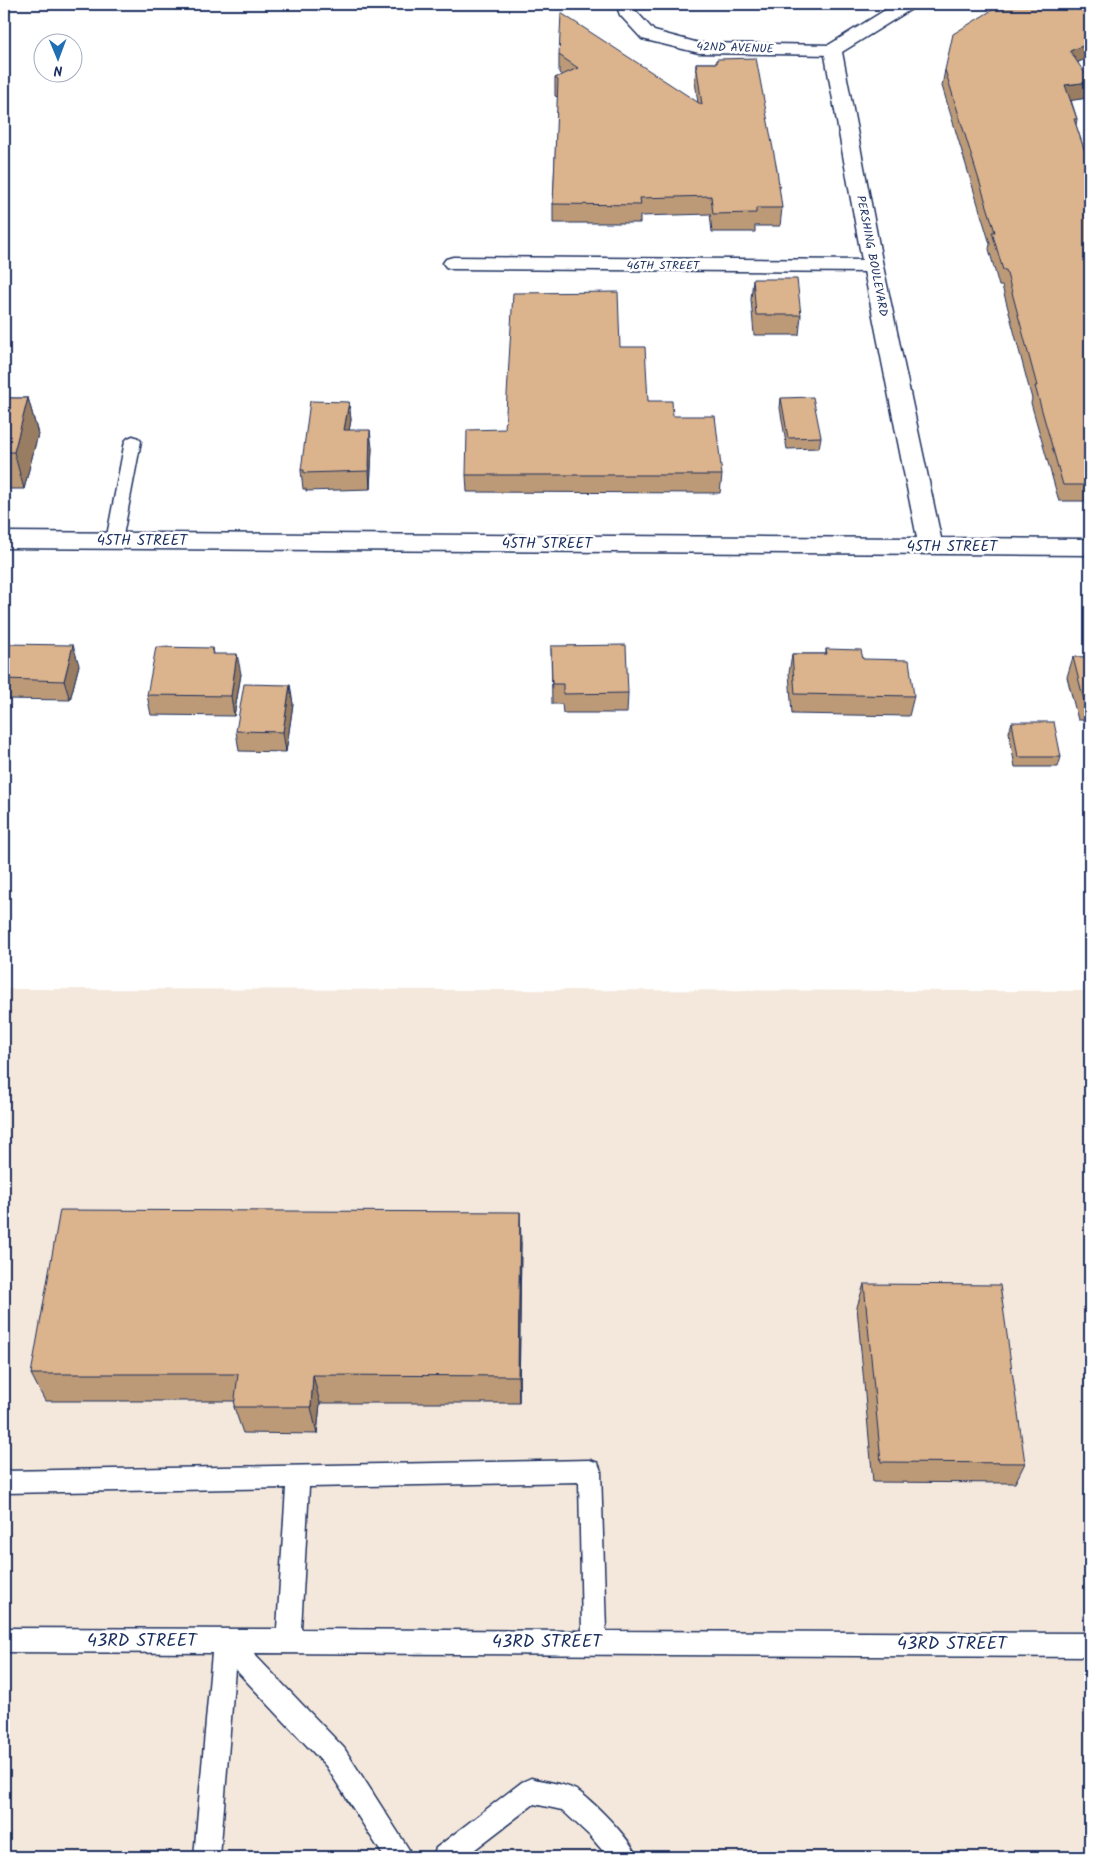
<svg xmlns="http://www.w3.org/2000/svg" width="1094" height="1861" font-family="Kalam,sans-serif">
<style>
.built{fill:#f4e8dc}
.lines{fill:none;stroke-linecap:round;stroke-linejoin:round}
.lane-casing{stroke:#1b2f5e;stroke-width:3}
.street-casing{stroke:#1b2f5e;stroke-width:3}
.secondary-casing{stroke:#1b2f5e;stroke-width:3}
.lane{fill:#fff;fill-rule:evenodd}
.street{fill:#fff;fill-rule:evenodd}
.secondary{fill:#fff;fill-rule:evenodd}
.wall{fill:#bc9a78;stroke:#1b2f5e}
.shaded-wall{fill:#997d62;stroke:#1b2f5e}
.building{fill:#dbb38c;stroke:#1b2f5e}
.labels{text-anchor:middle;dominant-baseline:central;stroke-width:5;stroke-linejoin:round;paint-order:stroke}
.far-street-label{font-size:12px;fill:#1b2f5e;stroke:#fff}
.street-label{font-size:15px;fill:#1b2f5e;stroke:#fff}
.near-street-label{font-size:18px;fill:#1b2f5e;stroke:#fff}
</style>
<rect width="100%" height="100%" fill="#fff"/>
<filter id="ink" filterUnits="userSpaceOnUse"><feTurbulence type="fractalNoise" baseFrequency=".02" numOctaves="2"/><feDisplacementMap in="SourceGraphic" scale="10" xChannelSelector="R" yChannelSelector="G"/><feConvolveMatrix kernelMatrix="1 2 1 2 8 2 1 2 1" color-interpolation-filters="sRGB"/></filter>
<g filter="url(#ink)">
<!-- built -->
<polygon class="built" points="4,989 1090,991 1090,1857 4,1857"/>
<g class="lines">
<!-- lane casing -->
<g class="lane-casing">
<g id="lane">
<polygon points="133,436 138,438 141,441 122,541 120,545 114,546 108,545 106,541 125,441 128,438"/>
<path d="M590,1460L598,1463L601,1471L606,1631L1090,1633V1657L253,1653L344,1748L408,1848L412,1857H384L326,1766L235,1669L220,1857H194L212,1653L4,1652V1628L277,1629L286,1488L4,1493V1471ZM579,1482L582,1631L301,1629L309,1487Z"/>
<path d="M531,1778C545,1782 563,1783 576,1790C592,1799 631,1840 638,1857H608L590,1836L562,1810L534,1804L465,1857H432L436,1848L522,1782Z"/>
</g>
</g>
<!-- street casing -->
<g class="street-casing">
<g id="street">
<polygon points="616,4 634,4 635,10 654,31 699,43 833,45 839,46 842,50 839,54 833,55 699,53 642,39 620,15"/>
<polygon points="453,257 873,260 880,262 883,266 880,270 873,272 453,269 446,267 443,263 446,259"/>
</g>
</g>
<!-- secondary casing -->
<g class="secondary-casing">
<polygon id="secondary" points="895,4 916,4 913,8 842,52 883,266 941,538 1090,539 1090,555 4,548 4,532 917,538 863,266 824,50 827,46"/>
</g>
<!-- lane -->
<use href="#lane" class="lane"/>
<!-- street -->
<use href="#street" class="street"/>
<!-- secondary -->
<use href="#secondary" class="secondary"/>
</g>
<!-- wall -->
<g class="wall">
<polygon points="559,55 698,103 695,81 696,63 717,63 717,59 782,208 780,226 755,226 755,232 712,232 710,214 640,216 640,223 553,223 553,204 558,97 555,96 555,78 562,75 559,73"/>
<polygon points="1090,57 1078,62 1087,98 1071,100 1077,119 1076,125 1090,167 1090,501 1059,501 1031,403 1032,399 1002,286 999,286 989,249 990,244 942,86 945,70"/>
<polygon points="753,279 801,315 799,335 754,335 751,299"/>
<polygon points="620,347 648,401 673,416 722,475 720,493 467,492 466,475 505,429"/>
<polygon points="4,398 28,398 38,434 24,489 4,489"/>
<polygon points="781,398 821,437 819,448 787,449 780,408"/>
<polygon points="349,402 351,420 349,430 372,448 370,489 306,491 306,489 303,489 301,470"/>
<polygon points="4,644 79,665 70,700 4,699"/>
<polygon points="551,646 628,693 627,713 563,713 562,704 552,704"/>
<polygon points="213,648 214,654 241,674 234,716 151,715 147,695"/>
<polygon points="826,649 863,659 914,696 909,716 792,714 789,673 792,654 826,654"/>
<polygon points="1090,654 1090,720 1078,720 1067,677 1073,657 1089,657"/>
<polygon points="290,685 293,704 286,752 239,751 236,731"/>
<polygon points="1012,722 1061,757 1058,767 1015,767 1009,732"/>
<polygon points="521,1242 519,1403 320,1403 317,1434 243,1433 234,1407 235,1401 45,1401 31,1374"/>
<polygon points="864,1284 1025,1463 1015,1483 873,1482 857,1307"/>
</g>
<!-- shaded-wall -->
<g class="shaded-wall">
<polygon points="1090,43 1090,57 1067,67 1070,51"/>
<polygon points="1090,82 1090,87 1087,98 1062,102 1065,85"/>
<polygon points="28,398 38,434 24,489 14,452"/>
<polygon points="349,402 351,420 346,448 344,430"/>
<polygon points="370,430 372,448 370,489 369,471"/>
<polygon points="73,645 79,665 70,700 64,681"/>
<polygon points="237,654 241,674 234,716 231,696"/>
<polygon points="290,685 293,704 286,752 283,732"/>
<polygon points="520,1212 521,1242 519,1403 518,1376"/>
<polygon points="313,1375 320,1403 317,1434 311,1407"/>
</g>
<!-- building -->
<g class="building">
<polygon points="1002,4 1090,4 1090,43 1070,51 1090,81 1090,82 1065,85 1077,119 1074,119 1090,167 1090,485 1063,485 1035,386 1037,386 1006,270 1003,270 992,232 995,232 945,70 953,34"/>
<polygon points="561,13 702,105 696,63 717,63 717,59 756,58 777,170 782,208 756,208 756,213 713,214 711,196 640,198 641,205 553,204 558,80 555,78 578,68 559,55"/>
<polygon points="753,279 797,279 801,315 756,315"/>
<polygon points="618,292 620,347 645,347 648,401 672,401 673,416 715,416 722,475 466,475 467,430 505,429 513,293"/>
<polygon points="813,397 821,437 788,438 781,398"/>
<polygon points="4,398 28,398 14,452 4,452"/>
<polygon points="310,401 349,402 344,430 370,430 369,471 304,473 304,470 301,470"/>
<polygon points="4,644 73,645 64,681 4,679"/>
<polygon points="626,645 628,693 563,694 563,684 552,684 551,646"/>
<polygon points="156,647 213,648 212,654 237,654 231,696 147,695"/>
<polygon points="826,649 861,650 863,659 909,660 914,696 795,694 792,654 827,654"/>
<polygon points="1073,657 1090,657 1090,700 1084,701"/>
<polygon points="244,684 290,685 283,732 236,731"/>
<polygon points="1012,722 1054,722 1061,757 1018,757"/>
<polygon points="60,1210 520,1212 518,1376 313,1375 311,1407 234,1407 238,1374 31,1374"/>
<polygon points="864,1284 1000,1285 1025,1463 881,1462"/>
</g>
</g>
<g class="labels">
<!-- far-street labels -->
<g class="far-street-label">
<text transform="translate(735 48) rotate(2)">42ND AVENUE</text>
<text transform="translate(872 256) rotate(79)">PERSHING BOULEVARD</text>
<text x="663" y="265">46TH STREET</text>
</g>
<!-- street labels -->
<g class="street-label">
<text x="142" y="541">45TH STREET</text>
<text x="547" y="544">45TH STREET</text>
<text x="952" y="547">45TH STREET</text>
</g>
<!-- near-street labels -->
<g class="near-street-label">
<text x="142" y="1641">43RD STREET</text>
<text x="547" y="1642">43RD STREET</text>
<text x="952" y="1644">43RD STREET</text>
</g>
</g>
<!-- margin -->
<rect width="1094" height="1861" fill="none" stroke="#fff" stroke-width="20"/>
<rect x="10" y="10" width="1074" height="1841" fill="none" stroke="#1b2f5e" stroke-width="2" filter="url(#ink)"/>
<!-- north arrow -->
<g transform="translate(58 58) rotate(179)"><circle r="24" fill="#ffffff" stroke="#a4acbf"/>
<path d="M0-4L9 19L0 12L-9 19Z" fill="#1f6fb2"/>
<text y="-8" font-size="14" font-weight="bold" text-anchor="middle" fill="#1b2f5e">N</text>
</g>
</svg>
